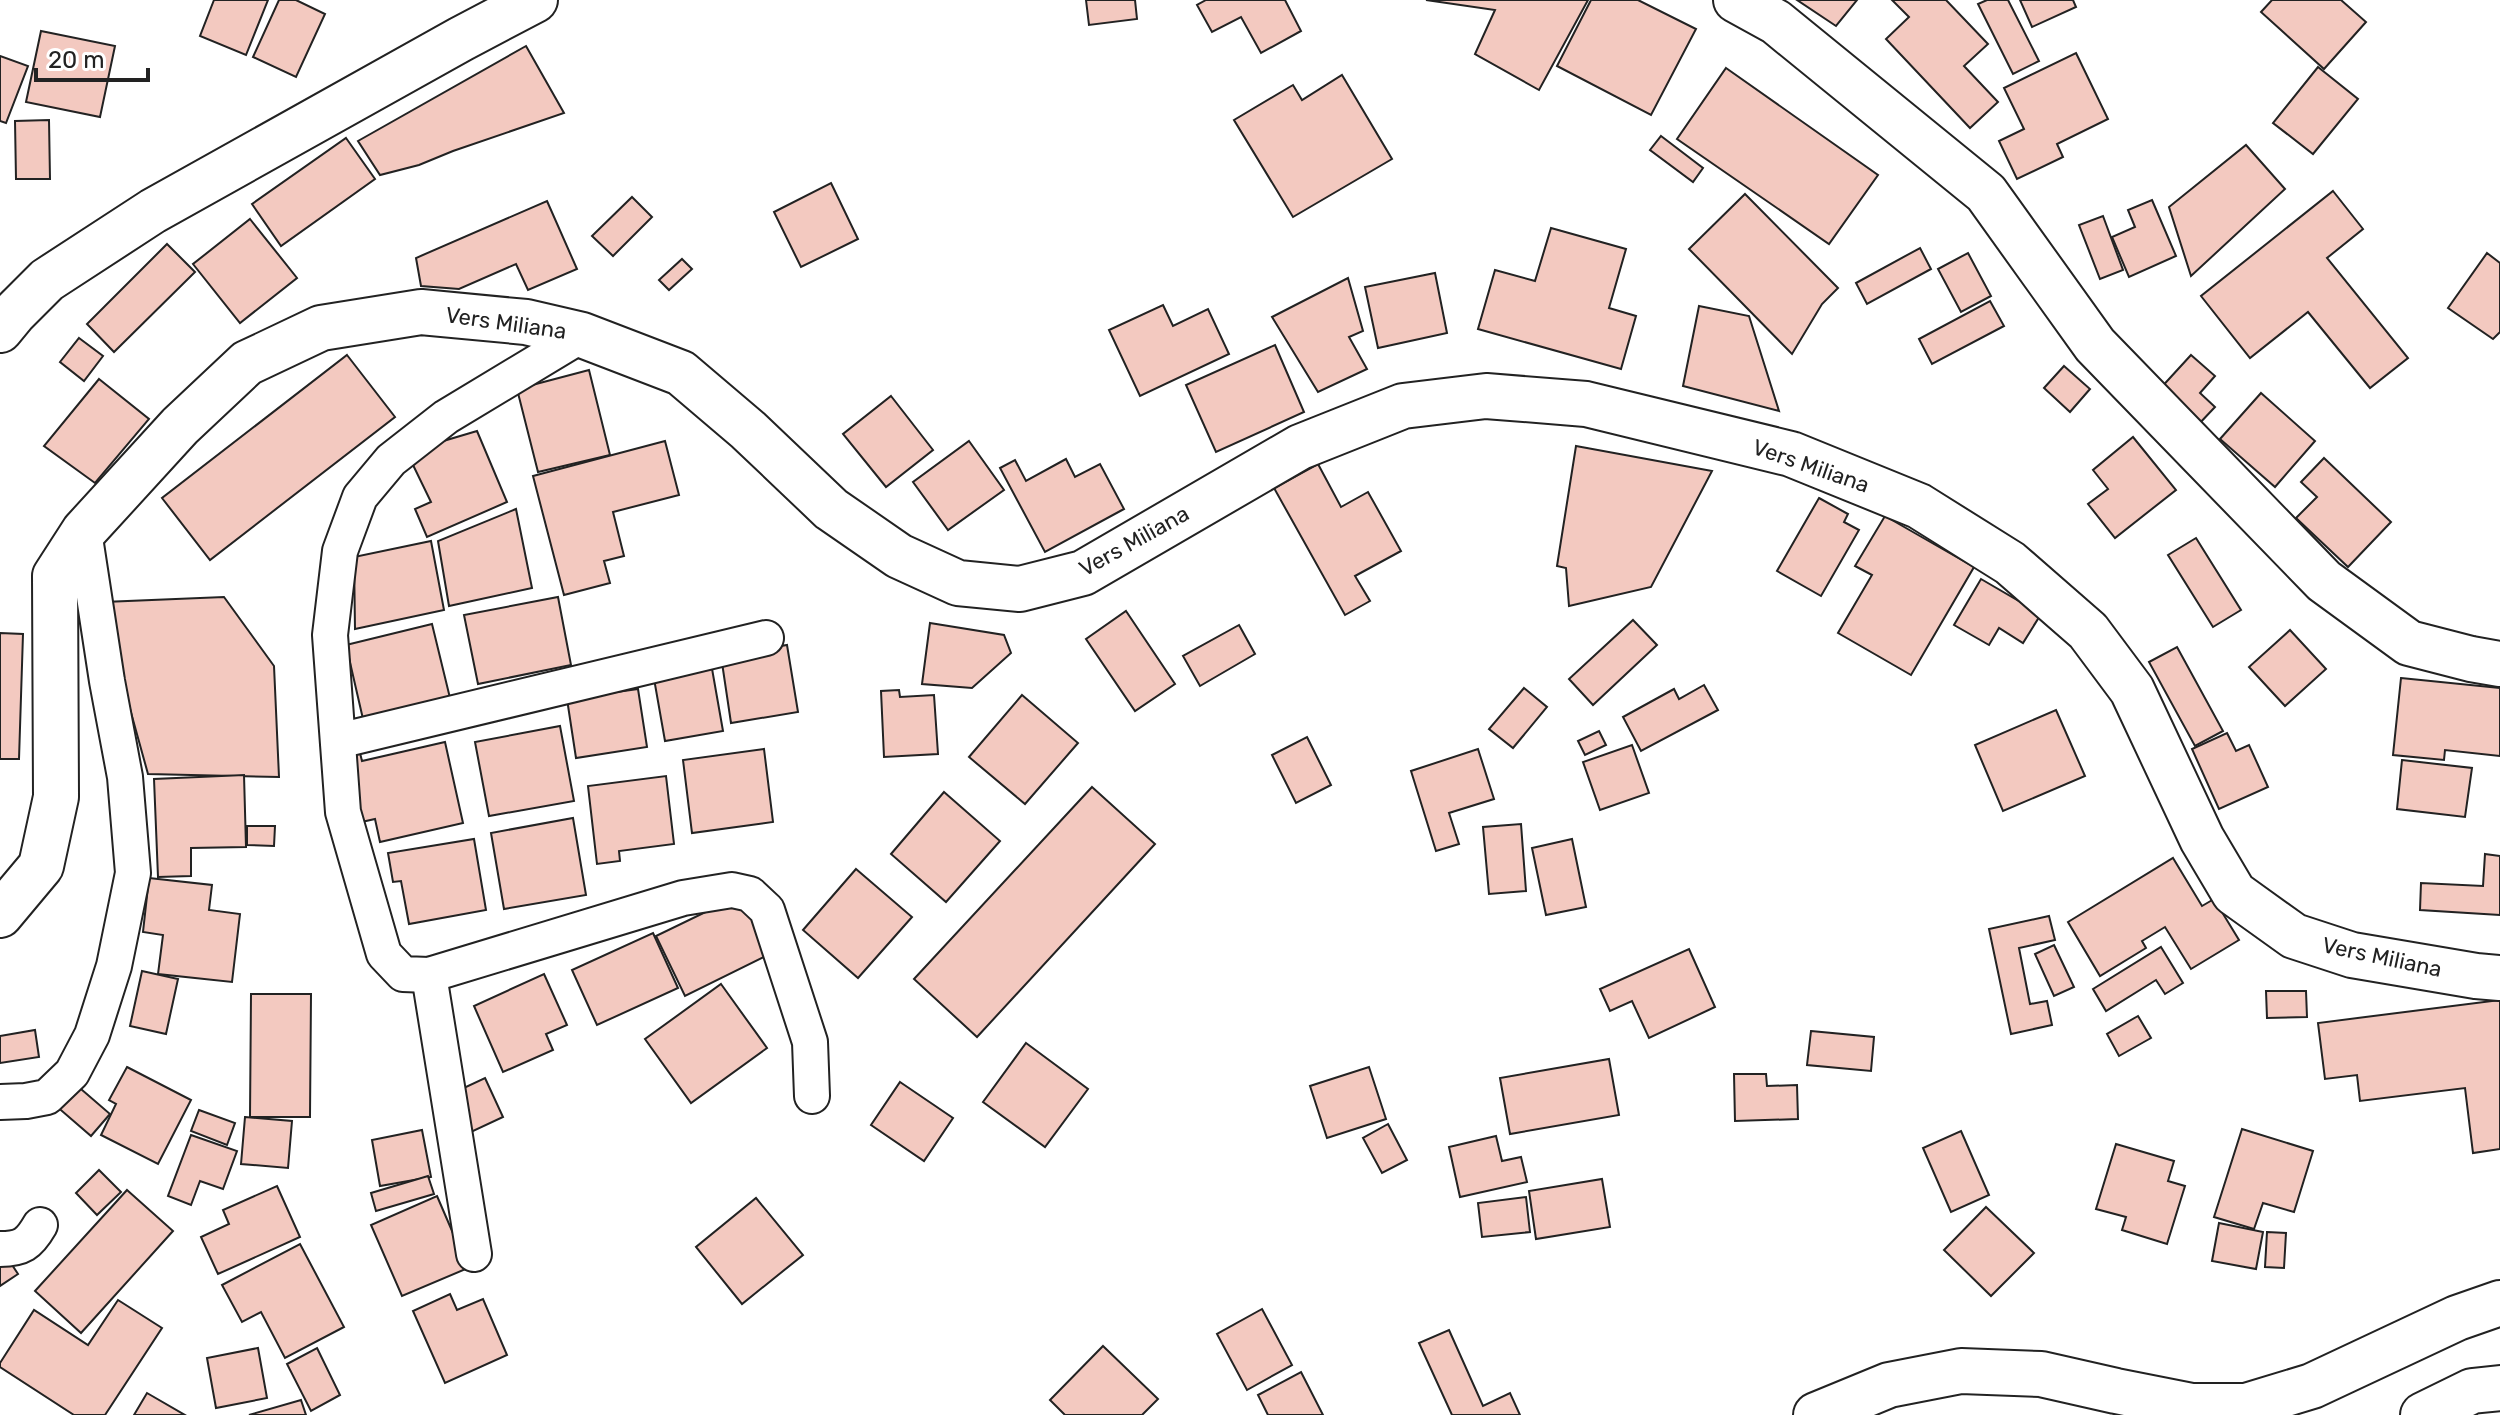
<svg xmlns="http://www.w3.org/2000/svg" width="2500" height="1415" font-family="Rubik,sans-serif">
<style>
.building{fill:#f3c9c0;stroke:#222;stroke-width:2}
.lines{fill:none;stroke-linecap:round;stroke-linejoin:round}
.street-casing{stroke:#222;stroke-width:38}
.secondary-casing{stroke:#222;stroke-width:48}
.primary-casing{stroke:#222;stroke-width:48}
.street{stroke:#fff;stroke-width:34}
.secondary{stroke:#fff;stroke-width:44}
.primary{stroke:#fff;stroke-width:44}
.labels{text-anchor:middle;dominant-baseline:central;stroke-width:6;stroke-linejoin:round;paint-order:stroke}
.street-label{font-size:22px;fill:#222;stroke:#fff}
</style>
<rect width="100%" height="100%" fill="#fff"/>
<!-- building -->
<g class="building">
<polygon points="214,0 268,0 246,55 200,36"/>
<polygon points="279,0 296,0 325,14 296,77 253,57"/>
<polygon points="1086,0 1135,0 1137,19 1089,25"/>
<polygon points="1206,0 1285,0 1301,31 1261,53 1241,17 1212,32 1197,5"/>
<polygon points="1426,0 1588,0 1539,90 1475,54 1495,10"/>
<polygon points="1591,0 1638,0 1696,29 1651,115 1557,66"/>
<polygon points="1797,0 1857,0 1836,26"/>
<polygon points="1892,0 1946,0 1988,44 1964,66 1998,102 1970,128 1886,39 1909,17"/>
<polygon points="1987,0 2008,0 2039,61 2013,74 1978,4"/>
<polygon points="2020,0 2073,0 2076,7 2032,27"/>
<polygon points="2272,0 2341,0 2366,22 2324,69 2261,12"/>
<polygon points="41,31 115,46 100,117 26,102"/>
<polygon points="526,46 564,113 453,151 419,165 380,175 358,141"/>
<polygon points="2076,53 2108,119 2057,144 2063,157 2017,179 1999,141 2024,129 2004,88"/>
<polygon points="0,56 28,66 6,123 0,121"/>
<polygon points="2318,67 2358,99 2313,154 2273,123"/>
<polygon points="1726,68 1878,175 1829,244 1677,139"/>
<polygon points="1342,75 1392,159 1293,217 1234,120 1293,85 1302,100"/>
<polygon points="49,120 50,179 16,179 15,121"/>
<polygon points="1661,136 1703,168 1693,182 1650,150"/>
<polygon points="346,138 375,179 281,246 252,204"/>
<polygon points="2246,145 2285,189 2191,276 2169,207"/>
<polygon points="831,183 858,239 801,267 774,212"/>
<polygon points="2333,191 2363,229 2327,258 2408,358 2370,388 2308,312 2250,358 2201,296"/>
<polygon points="1745,194 1838,288 1822,304 1792,354 1689,249"/>
<polygon points="632,197 652,217 613,256 592,236"/>
<polygon points="2152,200 2176,256 2129,277 2112,237 2135,227 2128,210"/>
<polygon points="547,201 577,269 528,290 516,264 459,289 421,286 416,258"/>
<polygon points="2103,216 2123,270 2100,279 2079,225"/>
<polygon points="250,219 297,278 240,323 193,264"/>
<polygon points="1551,228 1626,249 1609,308 1636,316 1621,369 1478,329 1495,270 1535,281"/>
<polygon points="167,244 195,272 114,352 87,324"/>
<polygon points="1920,248 1931,269 1867,304 1856,283"/>
<polygon points="1968,253 1991,296 1961,312 1938,269"/>
<polygon points="2487,253 2500,263 2500,332 2493,339 2448,308"/>
<polygon points="682,259 692,269 669,290 659,280"/>
<polygon points="1435,273 1447,333 1378,348 1365,287"/>
<polygon points="1348,278 1363,331 1349,337 1367,369 1318,392 1272,317"/>
<polygon points="1990,301 2004,326 1932,364 1919,339"/>
<polygon points="1163,305 1173,326 1208,309 1229,354 1140,396 1109,330"/>
<polygon points="1699,306 1749,316 1779,411 1683,386"/>
<polygon points="79,338 103,356 84,381 60,362"/>
<polygon points="1275,345 1304,412 1216,452 1186,385"/>
<polygon points="347,355 395,417 210,560 162,498"/>
<polygon points="2191,355 2215,376 2200,393 2215,407 2197,426 2158,391"/>
<polygon points="2064,366 2090,389 2070,412 2044,388"/>
<polygon points="589,370 610,455 538,472 517,389"/>
<polygon points="99,379 149,419 95,483 44,446"/>
<polygon points="2261,393 2315,441 2275,487 2220,439"/>
<polygon points="891,396 933,450 886,487 843,434"/>
<polygon points="477,431 507,502 427,537 415,509 431,502 413,465 440,442"/>
<polygon points="2133,437 2176,490 2115,538 2088,504 2108,489 2093,470"/>
<polygon points="665,441 679,495 613,512 624,556 604,561 610,583 564,595 533,476"/>
<polygon points="969,441 1004,490 948,530 913,482"/>
<polygon points="1576,446 1712,471 1651,587 1569,606 1566,568 1557,566"/>
<polygon points="2324,458 2391,522 2348,567 2296,518 2317,497 2301,482"/>
<polygon points="1066,459 1075,477 1100,464 1124,509 1045,552 1000,468 1015,460 1026,481"/>
<polygon points="1318,464 1341,507 1368,492 1401,551 1355,576 1370,601 1345,615 1274,488"/>
<polygon points="1819,498 1848,514 1844,522 1859,530 1821,596 1777,571"/>
<polygon points="516,509 532,588 449,606 438,541"/>
<polygon points="1885,516 1974,567 1911,675 1838,633 1872,575 1855,566"/>
<polygon points="2196,538 2241,610 2213,627 2168,555"/>
<polygon points="431,541 444,610 355,629 354,557"/>
<polygon points="1981,579 2041,614 2023,643 1999,628 1989,645 1954,625"/>
<polygon points="224,597 274,666 279,777 148,774 122,680 104,602"/>
<polygon points="558,597 571,665 478,684 464,615"/>
<polygon points="1126,611 1175,684 1135,711 1086,639"/>
<polygon points="1633,620 1657,645 1593,705 1569,679"/>
<polygon points="930,623 1004,635 1011,653 972,688 922,684"/>
<polygon points="432,624 450,698 363,719 346,645"/>
<polygon points="1239,625 1255,654 1200,686 1183,656"/>
<polygon points="2290,630 2326,669 2285,706 2249,667"/>
<polygon points="0,633 23,634 19,759 0,759"/>
<polygon points="787,645 798,712 731,723 721,656"/>
<polygon points="2177,647 2223,731 2195,746 2149,662"/>
<polygon points="711,663 723,731 665,741 653,673"/>
<polygon points="2401,678 2500,688 2500,756 2445,750 2444,760 2393,755"/>
<polygon points="1704,685 1718,710 1641,751 1623,717 1674,689 1679,699"/>
<polygon points="1524,688 1547,707 1513,748 1489,729"/>
<polygon points="638,689 647,747 576,758 567,699"/>
<polygon points="899,690 900,697 934,695 938,754 884,757 881,691"/>
<polygon points="1022,695 1078,743 1025,804 969,757"/>
<polygon points="2056,710 2085,776 2003,811 1975,745"/>
<polygon points="560,726 574,801 489,816 475,742"/>
<polygon points="1599,731 1606,745 1585,755 1578,741"/>
<polygon points="2227,733 2236,751 2249,745 2268,787 2219,809 2192,749"/>
<polygon points="1307,737 1331,785 1296,803 1272,755"/>
<polygon points="445,742 463,823 380,842 375,819 357,823 342,753 359,749 362,761"/>
<polygon points="1632,745 1649,793 1600,810 1583,762"/>
<polygon points="764,749 773,822 692,833 683,760"/>
<polygon points="1478,749 1494,799 1449,813 1459,844 1436,851 1411,771"/>
<polygon points="2402,760 2472,768 2465,817 2397,809"/>
<polygon points="244,775 246,847 191,848 191,876 158,877 154,779"/>
<polygon points="666,776 674,844 619,851 620,861 597,864 588,786"/>
<polygon points="1092,787 1155,844 977,1037 914,979"/>
<polygon points="944,792 1000,841 946,902 891,854"/>
<polygon points="573,818 586,895 504,909 491,833"/>
<polygon points="1521,824 1526,891 1489,894 1483,827"/>
<polygon points="247,826 275,826 274,846 247,845"/>
<polygon points="474,839 486,910 409,924 401,881 393,882 388,853"/>
<polygon points="1572,839 1586,907 1546,915 1532,848"/>
<polygon points="2485,854 2500,856 2500,915 2420,910 2421,883 2483,886"/>
<polygon points="2173,858 2202,906 2214,899 2239,940 2191,969 2165,927 2142,941 2146,948 2100,976 2068,922"/>
<polygon points="856,869 912,917 858,978 803,930"/>
<polygon points="149,878 212,885 209,910 240,914 232,982 158,974 163,935 143,932"/>
<polygon points="755,888 784,947 685,996 656,936"/>
<polygon points="2049,916 2055,940 2019,948 2030,1004 2047,1001 2052,1025 2011,1034 1989,929"/>
<polygon points="653,933 678,988 597,1025 572,970"/>
<polygon points="2054,945 2074,987 2054,996 2035,954"/>
<polygon points="2161,947 2183,983 2165,994 2156,980 2106,1011 2093,989"/>
<polygon points="1689,949 1715,1007 1649,1038 1632,1001 1610,1011 1600,989"/>
<polygon points="142,971 178,979 166,1034 130,1026"/>
<polygon points="544,974 567,1025 546,1034 553,1050 503,1072 474,1006"/>
<polygon points="721,984 767,1048 691,1103 645,1039"/>
<polygon points="2266,991 2306,991 2307,1017 2267,1018"/>
<polygon points="251,994 311,994 310,1117 250,1117"/>
<polygon points="2500,1000 2500,1149 2473,1153 2465,1088 2360,1101 2357,1075 2325,1079 2318,1023"/>
<polygon points="2138,1016 2151,1038 2119,1056 2107,1034"/>
<polygon points="35,1030 39,1057 0,1063 0,1036"/>
<polygon points="1811,1031 1874,1037 1871,1071 1807,1065"/>
<polygon points="1026,1043 1088,1089 1045,1147 983,1102"/>
<polygon points="1609,1059 1619,1115 1510,1134 1500,1078"/>
<polygon points="127,1067 191,1100 158,1164 101,1135 116,1104 109,1100"/>
<polygon points="1369,1067 1386,1119 1327,1138 1310,1086"/>
<polygon points="1734,1074 1766,1074 1767,1086 1797,1085 1798,1119 1735,1121"/>
<polygon points="485,1078 503,1117 471,1132 453,1093"/>
<polygon points="900,1082 953,1118 924,1161 871,1125"/>
<polygon points="74,1083 110,1114 91,1136 55,1105"/>
<polygon points="199,1110 235,1123 227,1145 191,1131"/>
<polygon points="245,1117 292,1121 288,1168 241,1164"/>
<polygon points="1388,1124 1407,1160 1382,1173 1363,1138"/>
<polygon points="2242,1129 2313,1151 2294,1212 2263,1203 2254,1229 2214,1217"/>
<polygon points="422,1130 431,1177 380,1186 372,1140"/>
<polygon points="1961,1131 1989,1195 1951,1212 1923,1148"/>
<polygon points="191,1135 237,1151 223,1189 200,1181 191,1205 168,1196"/>
<polygon points="1496,1136 1502,1161 1521,1157 1527,1182 1460,1197 1449,1147"/>
<polygon points="2116,1144 2174,1161 2168,1181 2185,1186 2167,1244 2122,1230 2126,1217 2096,1209"/>
<polygon points="99,1170 121,1192 97,1215 76,1193"/>
<polygon points="428,1176 434,1194 376,1211 371,1193"/>
<polygon points="1602,1179 1610,1227 1536,1239 1529,1191"/>
<polygon points="277,1186 300,1237 218,1274 201,1237 229,1224 223,1210"/>
<polygon points="127,1190 173,1231 81,1333 35,1291"/>
<polygon points="437,1196 468,1268 402,1296 371,1225"/>
<polygon points="1526,1197 1530,1232 1482,1237 1478,1203"/>
<polygon points="756,1198 803,1255 742,1304 696,1247"/>
<polygon points="1986,1207 2034,1253 1991,1296 1944,1250"/>
<polygon points="2219,1223 2263,1232 2256,1269 2212,1261"/>
<polygon points="2267,1232 2286,1233 2284,1268 2265,1267"/>
<polygon points="300,1244 344,1327 285,1358 261,1312 242,1322 222,1285"/>
<polygon points="1,1248 18,1274 0,1286 0,1249"/>
<polygon points="450,1294 457,1310 483,1299 507,1355 445,1383 413,1311"/>
<polygon points="118,1300 162,1328 105,1415 74,1415 0,1367 0,1363 34,1310 88,1345"/>
<polygon points="1262,1309 1292,1365 1247,1390 1217,1334"/>
<polygon points="1449,1330 1483,1406 1510,1393 1520,1415 1452,1415 1419,1343"/>
<polygon points="1103,1346 1158,1399 1142,1415 1065,1415 1050,1400"/>
<polygon points="258,1348 267,1398 216,1408 207,1358"/>
<polygon points="317,1348 340,1395 311,1411 287,1364"/>
<polygon points="1301,1372 1323,1415 1268,1415 1258,1395"/>
<polygon points="147,1393 185,1415 134,1415"/>
<polygon points="301,1400 306,1415 249,1415"/>
</g>
<g class="lines">
<!-- street casing -->
<g class="street-casing">
<g id="street">
<polyline points="582,335 446,417 391,460 360,497 340,551 330,635 343,812 384,954 403,974 429,975 683,898 732,890 750,894 767,910 810,1042 812,1096"/>
<polyline points="338,741 766,638"/>
<polyline points="429,975 474,1254"/>
<polyline points="0,1102 26,1101 47,1097 72,1073 92,1035 114,966 133,873 125,777 107,681 84,531"/>
<path d="M0,1249C22,1249 29,1244 40,1225"/>
</g>
</g>
<!-- secondary casing -->
<g class="secondary-casing">
<g id="secondary">
<polyline points="0,915 41,866 56,797 55,576 84,531 180,426 247,363 321,328 421,312 526,322 582,335 681,373 748,430 831,509 899,556 958,583 1020,589 1083,573 1300,447 1403,406 1486,396 1586,404 1791,454 1919,506 2010,563 2088,631 2132,690 2202,839 2234,893 2294,936 2352,955 2476,976 2500,978"/>
<polyline points="1816,1415 1889,1385 1961,1371 2041,1374 2116,1391 2192,1406 2246,1406 2312,1386 2457,1318 2500,1303"/>
<polyline points="2423,1415 2472,1391 2500,1388"/>
</g>
</g>
<!-- primary casing -->
<g class="primary-casing">
<g id="primary">
<polyline points="1736,0 1776,22 1986,193 2095,345 2324,581 2409,643 2471,659 2500,664"/>
<polyline points="0,330 14,313 47,280 153,211 461,39 535,0"/>
</g>
</g>
<!-- street -->
<use href="#street" class="street"/>
<!-- secondary -->
<use href="#secondary" class="secondary"/>
<!-- primary -->
<use href="#primary" class="primary"/>
</g>
<g class="labels">
<!-- street labels -->
<g class="street-label">
<text transform="translate(506 323) rotate(8)">Vers Miliana</text>
<text transform="translate(1811 466) rotate(19)">Vers Miliana</text>
<text transform="translate(1134 541) rotate(-29)">Vers Miliana</text>
<text transform="translate(2382 957) rotate(12)">Vers Miliana</text>
</g>
</g>
<!-- scale -->
<path d="M36 68v12h112v-12" fill="none" stroke="#222222" stroke-width="4"/>
<text x="48" y="68" font-size="24" fill="#222222" stroke="#ffffff" stroke-width="6" paint-order="stroke">20 m</text>
</svg>
